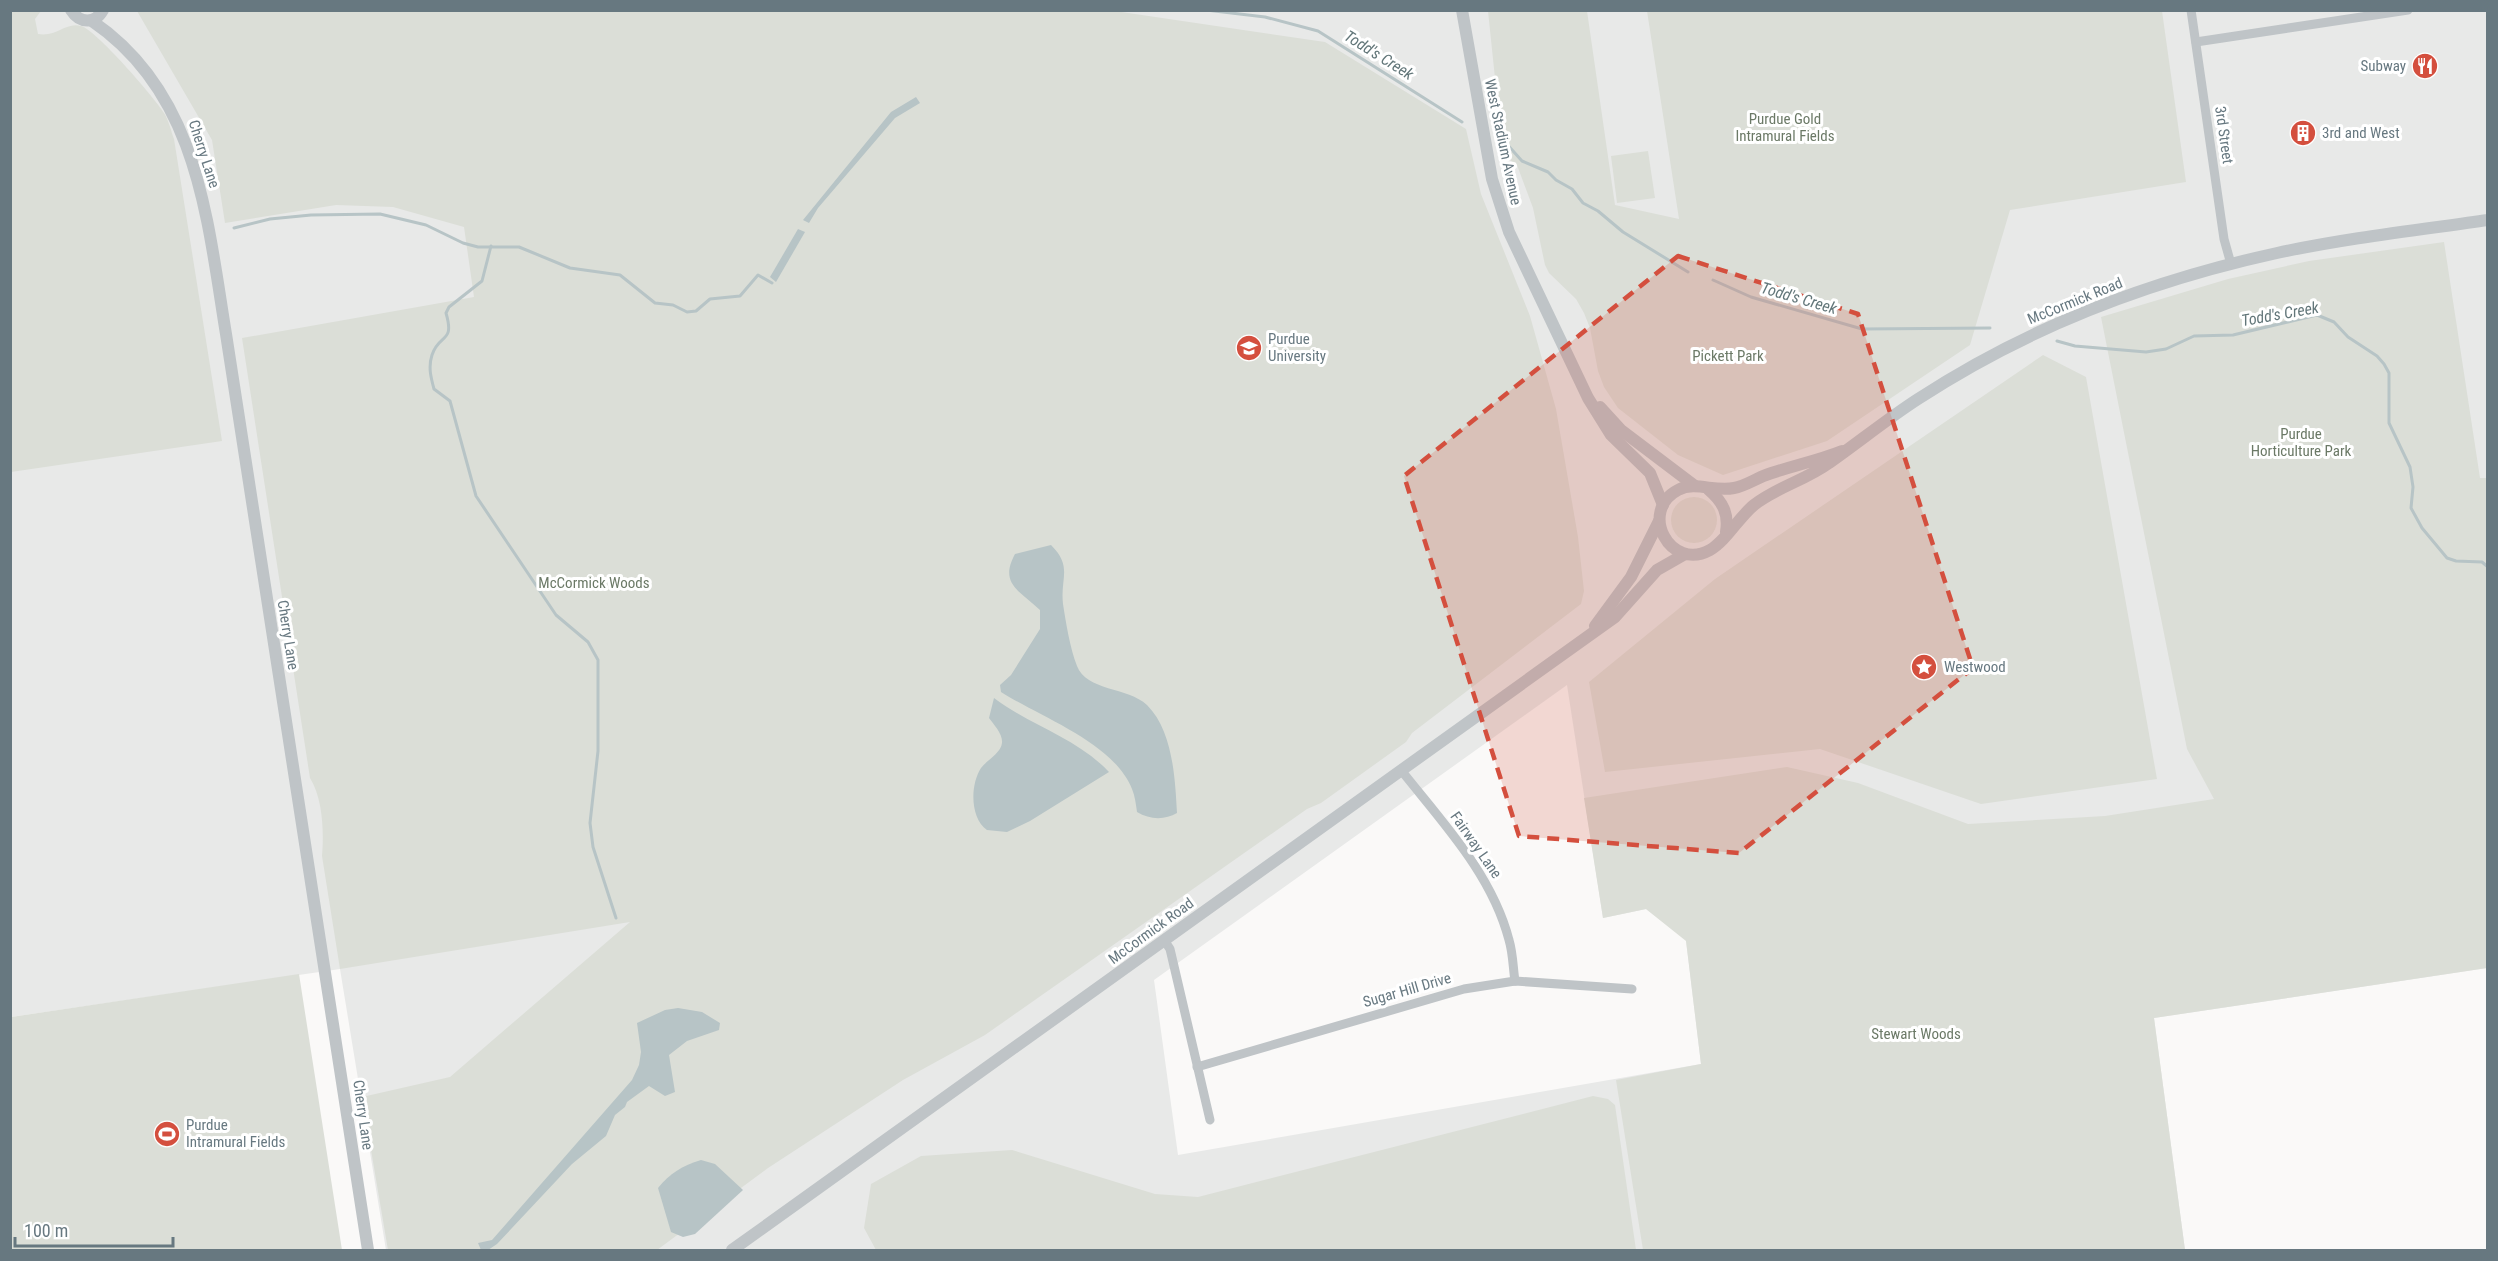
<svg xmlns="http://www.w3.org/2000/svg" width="2498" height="1261" font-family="'Roboto Condensed',sans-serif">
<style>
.built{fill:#e8e9e8;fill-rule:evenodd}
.green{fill:#dbded7}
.water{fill:#b7c4c6}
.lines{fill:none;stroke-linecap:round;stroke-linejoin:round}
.stream{stroke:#b7c4c6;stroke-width:3}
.minor{stroke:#bfc4c7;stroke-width:9}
.tertiary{stroke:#bfc4c7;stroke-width:12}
.marked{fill:#d44f3e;fill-opacity:0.2;stroke:#d44f3e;stroke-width:4.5;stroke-dasharray:12 8;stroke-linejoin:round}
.labels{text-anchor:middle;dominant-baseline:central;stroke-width:6;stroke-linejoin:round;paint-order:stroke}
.poi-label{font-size:15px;fill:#677880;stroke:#fff;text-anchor:start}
.park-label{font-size:15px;fill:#6b7966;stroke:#fff}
.street-label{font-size:15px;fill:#677880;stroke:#fff}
.water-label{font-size:16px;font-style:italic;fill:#627679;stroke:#fff}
</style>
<rect width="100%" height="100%" fill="#faf9f8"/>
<!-- built -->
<path class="built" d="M10,11H2487V968L2154,1018L2185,1250H386L340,969L11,1017ZM1567,685L1603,918L1646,909L1686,940L1701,1064L1178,1155L1154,980Z"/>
<!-- green -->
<g class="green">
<path d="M1108,10L1325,42L1466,129L1481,194L1530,316L1556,409L1578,537L1584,591L1581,604L1412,733L1406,742L1321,803L1307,809L985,1035L903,1080L768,1168L657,1250H388L362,1097L450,1077L630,922L340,969L322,856C324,832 323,799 310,778L242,338L474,297L464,227L393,207L336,205L225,223L212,140L137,11Z"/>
<path d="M10,11H41L35,19L38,34C58,37 65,22 81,26C95,29 155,98 164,113C169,121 171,131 174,139L222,441L11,472Z"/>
<polygon points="1488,11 1587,11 1615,205 1679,219 1647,11 2162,11 2186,182 2010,210 1970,345 1827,441 1723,475 1678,455 1618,408 1604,387 1598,371 1590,328 1584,313 1576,299 1549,273 1545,265 1533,208 1517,165 1503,155"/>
<polygon points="1648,151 1655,198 1617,203 1611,156"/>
<polygon points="2444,242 2480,478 2487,478 2487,968 2154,1018 2185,1250 1643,1250 1616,1080 1701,1064 1686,941 1646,909 1603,918 1584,798 1787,767 1858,783 1968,824 2105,816 2214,799 2187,749 2101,317 2228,279 2309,261"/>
<polygon points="2043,355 2086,377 2157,779 1981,804 1820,749 1605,772 1589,682 1715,579"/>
<circle cx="1694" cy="520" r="23"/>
<polygon points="299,974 342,1250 11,1250 11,1017"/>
<polygon points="1593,1096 1608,1099 1615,1105 1636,1250 876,1250 864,1228 871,1184 921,1156 1012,1150 1155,1194 1198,1197"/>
</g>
<!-- water -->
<g class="water">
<polygon points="916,97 920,103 895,118 818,208 809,223 803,220 891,112"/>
<polygon points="798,229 805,232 776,282 770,277"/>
<path d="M1051,545C1073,567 1060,578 1063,604C1066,623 1070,648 1077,666C1086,691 1128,687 1147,705C1173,731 1175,778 1177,813C1165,820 1150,820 1137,812C1136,805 1135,796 1132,789C1114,743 1040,717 1001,692L1000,685L1011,675L1040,629V610C1019,590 999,584 1015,554Z"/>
<path d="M994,698C1031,726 1077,738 1109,772L1030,821L1007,832L987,830C970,818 970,785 981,768C987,760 1001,753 1002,743C1003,734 994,725 989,718Z"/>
<polygon points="678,1008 702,1012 720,1023 719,1030 687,1041 669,1055 675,1092 665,1096 649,1086 627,1102 625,1107 615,1115 606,1136 572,1164 497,1244 488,1250 481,1250 478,1243 492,1240 632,1080 639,1065 641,1052 637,1023 665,1010"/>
<path d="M701,1160L715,1164L743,1190L695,1234L683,1237L671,1232L658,1188C670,1173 682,1166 701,1160Z"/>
</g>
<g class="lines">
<!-- stream -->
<g class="stream">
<polyline points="1206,10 1265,17 1318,31 1462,122"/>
<polyline points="1505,142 1522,161 1548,172 1556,180 1572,189 1583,203 1598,211 1623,232 1688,272"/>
<polyline points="234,228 270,219 311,215 380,214 426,225 463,243 478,247 519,247 570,268 620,275 655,303 673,305 687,312 696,311 710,299 740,296 758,275 772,283"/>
<path d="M491,246L482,281L449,307L446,313C455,344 439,333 432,355C428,367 431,378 434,389L450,401L476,496L556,615L588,642L598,660V751L590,823L593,847L616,918"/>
<polyline points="1713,280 1751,297 1862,329 1990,328"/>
<polyline points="2057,341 2075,346 2146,352 2166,349 2194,336 2233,335 2317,315 2334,322 2348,337 2377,356 2384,364 2389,373 2389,423 2410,467 2413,487 2411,508 2422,528 2447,558 2456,561 2482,562 2488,567"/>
</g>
<!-- minor -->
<g class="minor">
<polyline points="2191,10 2224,239 2231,264"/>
<polyline points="2196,42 2408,10"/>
<path d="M1401,770C1442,822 1492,874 1509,940C1513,953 1513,968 1515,981"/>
<polyline points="1164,940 1170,949 1210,1120"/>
<polyline points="1197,1067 1464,989 1515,981 1632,989"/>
</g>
<!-- tertiary -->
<g class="tertiary">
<path d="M71,10C80,24 95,24 103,10"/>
<polyline points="1462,10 1492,179 1509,232 1588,398 1611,435 1650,473 1663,505"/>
<path d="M92,21C198,93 207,218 226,334L368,1250"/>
<polyline points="1600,407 1621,430 1695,486"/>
<path d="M1842,451C1817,461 1791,466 1766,475C1755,479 1745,486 1734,488C1714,492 1695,481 1678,490C1638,511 1670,572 1710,550C1726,541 1739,517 1754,505C1777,487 1806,480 1829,463C1859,442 1887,419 1918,399C2028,327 2149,281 2277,253C2347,238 2418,230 2488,220"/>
<path d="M1709,490C1723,502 1729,514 1726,532"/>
<polyline points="1595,626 1631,577 1659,521"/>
<polyline points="732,1250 1615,617 1657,570 1685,554"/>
</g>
</g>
<!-- marked area -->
<path class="marked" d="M1678,256L1858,314L1973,668L1739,853L1519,836L1404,476Z"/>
<!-- icons -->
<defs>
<g id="restaurant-disc" transform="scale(1.35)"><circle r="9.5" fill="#d44f3e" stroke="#fff"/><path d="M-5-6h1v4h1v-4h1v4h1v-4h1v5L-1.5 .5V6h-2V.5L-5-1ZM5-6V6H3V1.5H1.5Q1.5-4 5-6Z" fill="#fff"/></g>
<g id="building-disc" transform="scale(1.35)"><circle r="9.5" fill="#d44f3e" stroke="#fff"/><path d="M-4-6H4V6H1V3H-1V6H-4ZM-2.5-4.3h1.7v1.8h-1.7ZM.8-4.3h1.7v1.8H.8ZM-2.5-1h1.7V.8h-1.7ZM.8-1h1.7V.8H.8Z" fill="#fff"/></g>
<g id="university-disc" transform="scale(1.35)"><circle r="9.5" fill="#d44f3e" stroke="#fff"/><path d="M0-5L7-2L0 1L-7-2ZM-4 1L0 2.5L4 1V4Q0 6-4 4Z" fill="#fff"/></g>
<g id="sight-disc" transform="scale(1.35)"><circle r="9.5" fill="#d44f3e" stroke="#fff"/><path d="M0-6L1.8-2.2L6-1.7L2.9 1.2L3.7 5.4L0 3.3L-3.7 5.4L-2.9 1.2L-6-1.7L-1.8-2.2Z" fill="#fff"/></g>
<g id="stadium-disc" transform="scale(1.35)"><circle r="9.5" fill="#d44f3e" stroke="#fff"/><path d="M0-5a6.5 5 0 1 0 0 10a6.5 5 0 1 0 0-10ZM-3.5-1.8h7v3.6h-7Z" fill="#fff"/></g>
</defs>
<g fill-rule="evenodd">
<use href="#restaurant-disc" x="2425" y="66"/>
<use href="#building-disc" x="2303" y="133"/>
<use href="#university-disc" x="1249" y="348"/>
<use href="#sight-disc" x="1924" y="667"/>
<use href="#stadium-disc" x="167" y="1134"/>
</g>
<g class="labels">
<!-- poi labels -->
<g class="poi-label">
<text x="2406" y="66" text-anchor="end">Subway</text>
<text x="2322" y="133">3rd and West</text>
<text x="1268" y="339">Purdue<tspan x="1268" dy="17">University</tspan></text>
<text x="1944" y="667">Westwood</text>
<text x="186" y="1125">Purdue<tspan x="186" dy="17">Intramural Fields</tspan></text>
</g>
<!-- park labels -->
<g class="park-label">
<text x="1785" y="119">Purdue Gold<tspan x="1785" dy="17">Intramural Fields</tspan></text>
<text x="1728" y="356">Pickett Park</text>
<text x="2301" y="434">Purdue<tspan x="2301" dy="17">Horticulture Park</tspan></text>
<text x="594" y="583">McCormick Woods</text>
<text x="1916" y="1034">Stewart Woods</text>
</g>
<!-- street labels -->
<g class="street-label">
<text transform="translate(2224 135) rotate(82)">3rd Street</text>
<text transform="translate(1503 142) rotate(78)">West Stadium Avenue</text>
<text transform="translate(204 154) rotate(72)">Cherry Lane</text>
<text transform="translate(2075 301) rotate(-22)">McCormick Road</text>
<text transform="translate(288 635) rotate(81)">Cherry Lane</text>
<text transform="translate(1476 845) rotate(55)">Fairway Lane</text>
<text transform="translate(1151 931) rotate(-36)">McCormick Road</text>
<text transform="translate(1407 990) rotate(-16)">Sugar Hill Drive</text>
<text transform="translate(363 1115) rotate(82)">Cherry Lane</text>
</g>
<!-- water labels -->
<g class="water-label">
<text transform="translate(1379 55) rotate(32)">Todd's Creek</text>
<text transform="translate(1799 298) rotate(16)">Todd's Creek</text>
<text transform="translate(2280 314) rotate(-10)">Todd's Creek</text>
</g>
</g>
<!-- border -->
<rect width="2498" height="1261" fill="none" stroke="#677880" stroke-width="24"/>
<!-- scale -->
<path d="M15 1237v9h158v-9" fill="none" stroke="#677880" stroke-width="3"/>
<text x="24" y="1237" font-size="18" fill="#677880" stroke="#ffffff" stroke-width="4.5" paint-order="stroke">100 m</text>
</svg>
